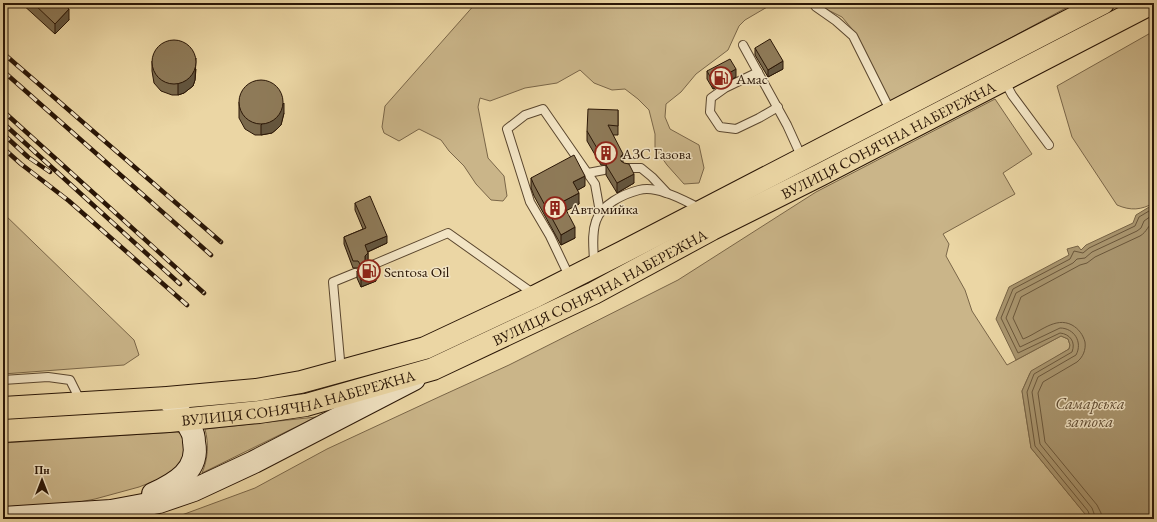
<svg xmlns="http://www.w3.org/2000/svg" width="1157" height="522" font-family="'EB Garamond',serif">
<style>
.green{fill:#cab589;stroke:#7a6648}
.water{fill:#a9956e;stroke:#766244}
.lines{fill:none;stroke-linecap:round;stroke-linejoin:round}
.shore{stroke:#6a563a;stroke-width:1}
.service-casing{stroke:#5a462e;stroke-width:10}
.secondary-casing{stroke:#2a1606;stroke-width:24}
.primary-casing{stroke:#2a1606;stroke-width:24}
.service{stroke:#f2e4c4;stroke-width:8}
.secondary{stroke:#f2e4c4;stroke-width:22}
.primary{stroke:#ebd6a4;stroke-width:22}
.rail-casing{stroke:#2a1606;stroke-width:4.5}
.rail{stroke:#f2e4c4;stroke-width:3;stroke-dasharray:9;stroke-linecap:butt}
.wall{fill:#7a694c;stroke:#2a1606}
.shaded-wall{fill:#63553e;stroke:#2a1606}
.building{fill:#8e7a58;stroke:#2a1606}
.labels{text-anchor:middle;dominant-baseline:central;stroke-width:3;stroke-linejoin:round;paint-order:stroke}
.poi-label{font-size:15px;fill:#2a1606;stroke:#f2e4c4;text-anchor:start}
.street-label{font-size:15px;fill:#2a1606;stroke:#f2e4c4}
.water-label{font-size:16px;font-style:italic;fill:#5d4930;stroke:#f2e4c4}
</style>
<rect width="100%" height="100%" fill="#ebd6a4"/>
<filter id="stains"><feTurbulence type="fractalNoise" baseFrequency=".005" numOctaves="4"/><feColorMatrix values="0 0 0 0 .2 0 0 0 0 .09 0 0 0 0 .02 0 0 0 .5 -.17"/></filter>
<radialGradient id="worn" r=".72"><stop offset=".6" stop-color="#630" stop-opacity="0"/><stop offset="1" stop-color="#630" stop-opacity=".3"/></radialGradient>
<!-- green -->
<g class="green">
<polygon points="476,3 774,3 745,20 739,26 728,50 696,74 681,92 666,104 665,117 670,129 699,145 704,168 699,183 684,184 667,165 655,148 655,134 649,110 638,99 625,89 612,90 594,83 580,70 557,83 525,88 490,101 480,98 478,107 488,158 504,176 507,196 503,201 491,200 476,184 464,166 449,151 441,140 419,129 399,141 384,133 382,127 385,106"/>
<polygon points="833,3 1075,3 891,103 857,35 842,17 824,8"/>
<path d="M1154,31V203C1141,210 1131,211 1117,205L1072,137L1057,86Z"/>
<polygon points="995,99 1032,154 1003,173 1015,194 943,234 949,244 946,256 965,290 972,311 1007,365 1061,336 1068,339 1070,345 1069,349 1030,373 1022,391 1031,448 1085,514 1087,519 171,519 255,488 327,449 441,396 509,365 678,280 816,192"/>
<polygon points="3,213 134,340 139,355 124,365 3,374"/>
<path d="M316,417L202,473C208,459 209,444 205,429Z"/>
<polygon points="177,432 182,434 186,445 183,462 167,476 139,487 95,499 74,503 3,507 3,443"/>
</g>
<!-- water -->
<polygon class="water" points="1154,204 1154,519 1087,519 1085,514 1031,448 1022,391 1031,371 1069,349 1070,345 1068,339 1061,336 1016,360 996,319 1009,287 1069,255 1067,249 1078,246 1081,250 1086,245 1133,223 1136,215"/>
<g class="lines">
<!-- shore -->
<g class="shore">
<path d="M1091,519L1088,511L1035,446L1027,392L1034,374L1072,352C1076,342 1070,334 1060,333L1018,353L1001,318L1013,289L1070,259L1074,251L1083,253L1089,248L1135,226L1139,217L1154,208"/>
<path d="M1096,519L1092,508L1040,444L1032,392L1038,377L1076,355C1083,342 1074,328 1060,328L1020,347L1006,318L1016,293L1073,263L1077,259L1085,258L1092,252L1137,231L1141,228L1144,221L1154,214"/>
<path d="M1102,519L1101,513L1097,505L1045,442L1038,393L1043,382L1077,362C1083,357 1086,350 1085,342C1083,335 1079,329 1072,325C1055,316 1039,333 1023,339L1013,318L1021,297L1080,265L1087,263L1095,257L1140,236C1147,232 1148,225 1154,221"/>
</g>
<!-- service casing -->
<g class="service-casing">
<g id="service">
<polyline points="813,3 816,7 836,21 853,36 891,112"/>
<polyline points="743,45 787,125 802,158"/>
<polyline points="758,72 725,88 711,98 710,112 720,127 736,129 759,118 778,107"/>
<polyline points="1004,80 1012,95 1049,145"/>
<polyline points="626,168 641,168 652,177 667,193"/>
<polyline points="588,173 604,170"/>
<path d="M594,264C594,250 591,235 596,221C601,205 623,194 639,190C647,188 658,190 666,193C677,196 689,203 699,208"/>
<polyline points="370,266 448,233 534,294"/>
<polyline points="570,278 550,236 530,202 507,129 525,115 543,109 595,184 600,212"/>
<polyline points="341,371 333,282 355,273"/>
<polyline points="3,380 48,377 70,380 81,402"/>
</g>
</g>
<!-- secondary casing -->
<g class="secondary-casing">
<g id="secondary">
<path d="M153,494C175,484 200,470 194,442C194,438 193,433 191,430C185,418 176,408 167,398"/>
<polyline points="3,518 111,511 159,502 194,490 254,462 414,379"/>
</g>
</g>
<!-- primary casing -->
<g class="primary-casing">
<g id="primary">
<polyline points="3,408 167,398 256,390 301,382 425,348 536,296 623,252 1103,3"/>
<path id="s1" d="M3,431L169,421L259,412L306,405L433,369L594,293L712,229L820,175L1152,3"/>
</g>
</g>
<!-- service -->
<use href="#service" class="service"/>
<!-- secondary -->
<use href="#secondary" class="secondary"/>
<!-- primary -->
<use href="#primary" class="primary"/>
<!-- rail casing -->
<g class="rail-casing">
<g id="rail">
<polyline points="3,53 221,242"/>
<polyline points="3,71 211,255"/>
<polyline points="3,111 204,293"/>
<polyline points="3,123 180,284"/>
<polyline points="3,134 28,157 50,172"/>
<polyline points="3,148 21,164 69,201 187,305"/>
</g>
</g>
<!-- rail -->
<use href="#rail" class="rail"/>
</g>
<!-- wall -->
<g class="wall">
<polygon points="21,3 62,3 69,20 55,34"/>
<polygon points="755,48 783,69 768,77 755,55"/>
<polygon points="152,61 196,69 195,80 193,86 184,93 178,95 172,95 161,91 154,83 152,71"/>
<polygon points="707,71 736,77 713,89 707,79"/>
<polygon points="239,102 284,113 281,125 277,129 272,133 261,135 255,135 245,129 239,118"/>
<polygon points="618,110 618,135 613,135 623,163 634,183 617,193 606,175 606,165 601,165 587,141 587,131"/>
<polygon points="531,178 585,186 577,190 579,204 566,210 575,238 561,245 534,196 531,188"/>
<polygon points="355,203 387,243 368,252 368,261 366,262 376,281 361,287 357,278 357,271 359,269 358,268 353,268 344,244 344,237 363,229 355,210"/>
</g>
<!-- shaded-wall -->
<g class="shaded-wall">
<polygon points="69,9 69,20 55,34 55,24"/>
<polygon points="196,58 195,80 193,86 184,93 178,95 178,84"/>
<polygon points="783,61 783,69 768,77 768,70"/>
<polygon points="736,69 736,77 713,89 713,82"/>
<polygon points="284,103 284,113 281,125 277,129 272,133 261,135 261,125"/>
<polygon points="623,154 623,163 621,166 621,156"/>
<polygon points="634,174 634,183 617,193 617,183"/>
<polygon points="585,176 585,186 573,193 573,182"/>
<polygon points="579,193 579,204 562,213 562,202"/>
<polygon points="575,227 575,238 561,245 561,235"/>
<polygon points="387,236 387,243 365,253 365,245"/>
<polygon points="368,253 368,261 365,263 365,256"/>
<polygon points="376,274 376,281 361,287 361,280"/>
</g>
<!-- building -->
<g class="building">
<polygon points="33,3 62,3 69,9 55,24"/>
<polygon points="770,39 783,61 768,70 755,48"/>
<circle cx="174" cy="62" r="22"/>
<polygon points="730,59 736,69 713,82 707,71"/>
<circle cx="261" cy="102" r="22"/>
<polygon points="588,109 618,110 618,126 608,125 623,154 621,156 621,161 624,163 629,164 634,174 617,183 606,165 609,162 608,157 605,155 601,155 587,131"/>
<polygon points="574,155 585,176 573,182 579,193 562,202 575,227 561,235 534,185 531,178"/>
<polygon points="370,196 387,236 365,245 368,253 365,256 365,261 367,263 372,264 376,274 361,280 357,271 360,269 360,264 358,261 353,261 344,237 366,228 355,203"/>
</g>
<!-- icons -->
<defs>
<g id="fuel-ring" transform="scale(1.15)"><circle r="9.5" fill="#f2e4c4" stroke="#8f2418" stroke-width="1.5"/><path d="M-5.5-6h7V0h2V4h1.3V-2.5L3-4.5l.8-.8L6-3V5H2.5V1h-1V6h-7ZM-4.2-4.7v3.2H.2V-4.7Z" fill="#8f2418"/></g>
<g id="building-ring" transform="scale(1.15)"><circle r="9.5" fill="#f2e4c4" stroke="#8f2418" stroke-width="1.5"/><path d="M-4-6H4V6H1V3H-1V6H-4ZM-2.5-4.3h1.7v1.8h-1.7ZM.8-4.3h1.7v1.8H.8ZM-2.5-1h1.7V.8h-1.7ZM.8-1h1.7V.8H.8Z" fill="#8f2418"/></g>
</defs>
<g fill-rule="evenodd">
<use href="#fuel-ring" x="721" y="78"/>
<use href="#building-ring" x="606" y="153"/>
<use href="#building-ring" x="555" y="208"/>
<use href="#fuel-ring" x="369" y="271"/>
</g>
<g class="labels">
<!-- poi labels -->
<g class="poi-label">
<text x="736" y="78">Амас</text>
<text x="622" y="153">АЗС Газова</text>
<text x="570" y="208">Автомийка</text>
<text x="384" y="271">Sentosa Oil</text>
</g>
<!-- street labels -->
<g class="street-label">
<text stroke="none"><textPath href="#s1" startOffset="946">ВУЛИЦЯ СОНЯЧНА НАБЕРЕЖНА</textPath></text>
<text stroke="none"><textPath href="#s1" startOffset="622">ВУЛИЦЯ СОНЯЧНА НАБЕРЕЖНА</textPath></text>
<text stroke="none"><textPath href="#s1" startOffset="298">ВУЛИЦЯ СОНЯЧНА НАБЕРЕЖНА</textPath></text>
</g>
<!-- water labels -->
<g class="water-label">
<text x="1090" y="403">Самарська<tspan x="1090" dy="18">затока</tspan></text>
</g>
</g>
<!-- margin -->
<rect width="1157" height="522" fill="none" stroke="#ebd6a4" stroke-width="16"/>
<rect x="4" y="4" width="1149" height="514" fill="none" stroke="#2a1606" stroke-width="2"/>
<rect x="8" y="8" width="1141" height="506" fill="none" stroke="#2a1606"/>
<!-- north arrow -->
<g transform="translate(42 480)" stroke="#f2e4c4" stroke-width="3" paint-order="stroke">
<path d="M0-3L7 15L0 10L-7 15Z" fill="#2a1606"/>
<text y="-6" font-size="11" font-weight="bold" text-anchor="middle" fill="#2a1606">Пн</text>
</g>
<rect width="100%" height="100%" filter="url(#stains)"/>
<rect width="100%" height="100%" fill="url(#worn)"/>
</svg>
